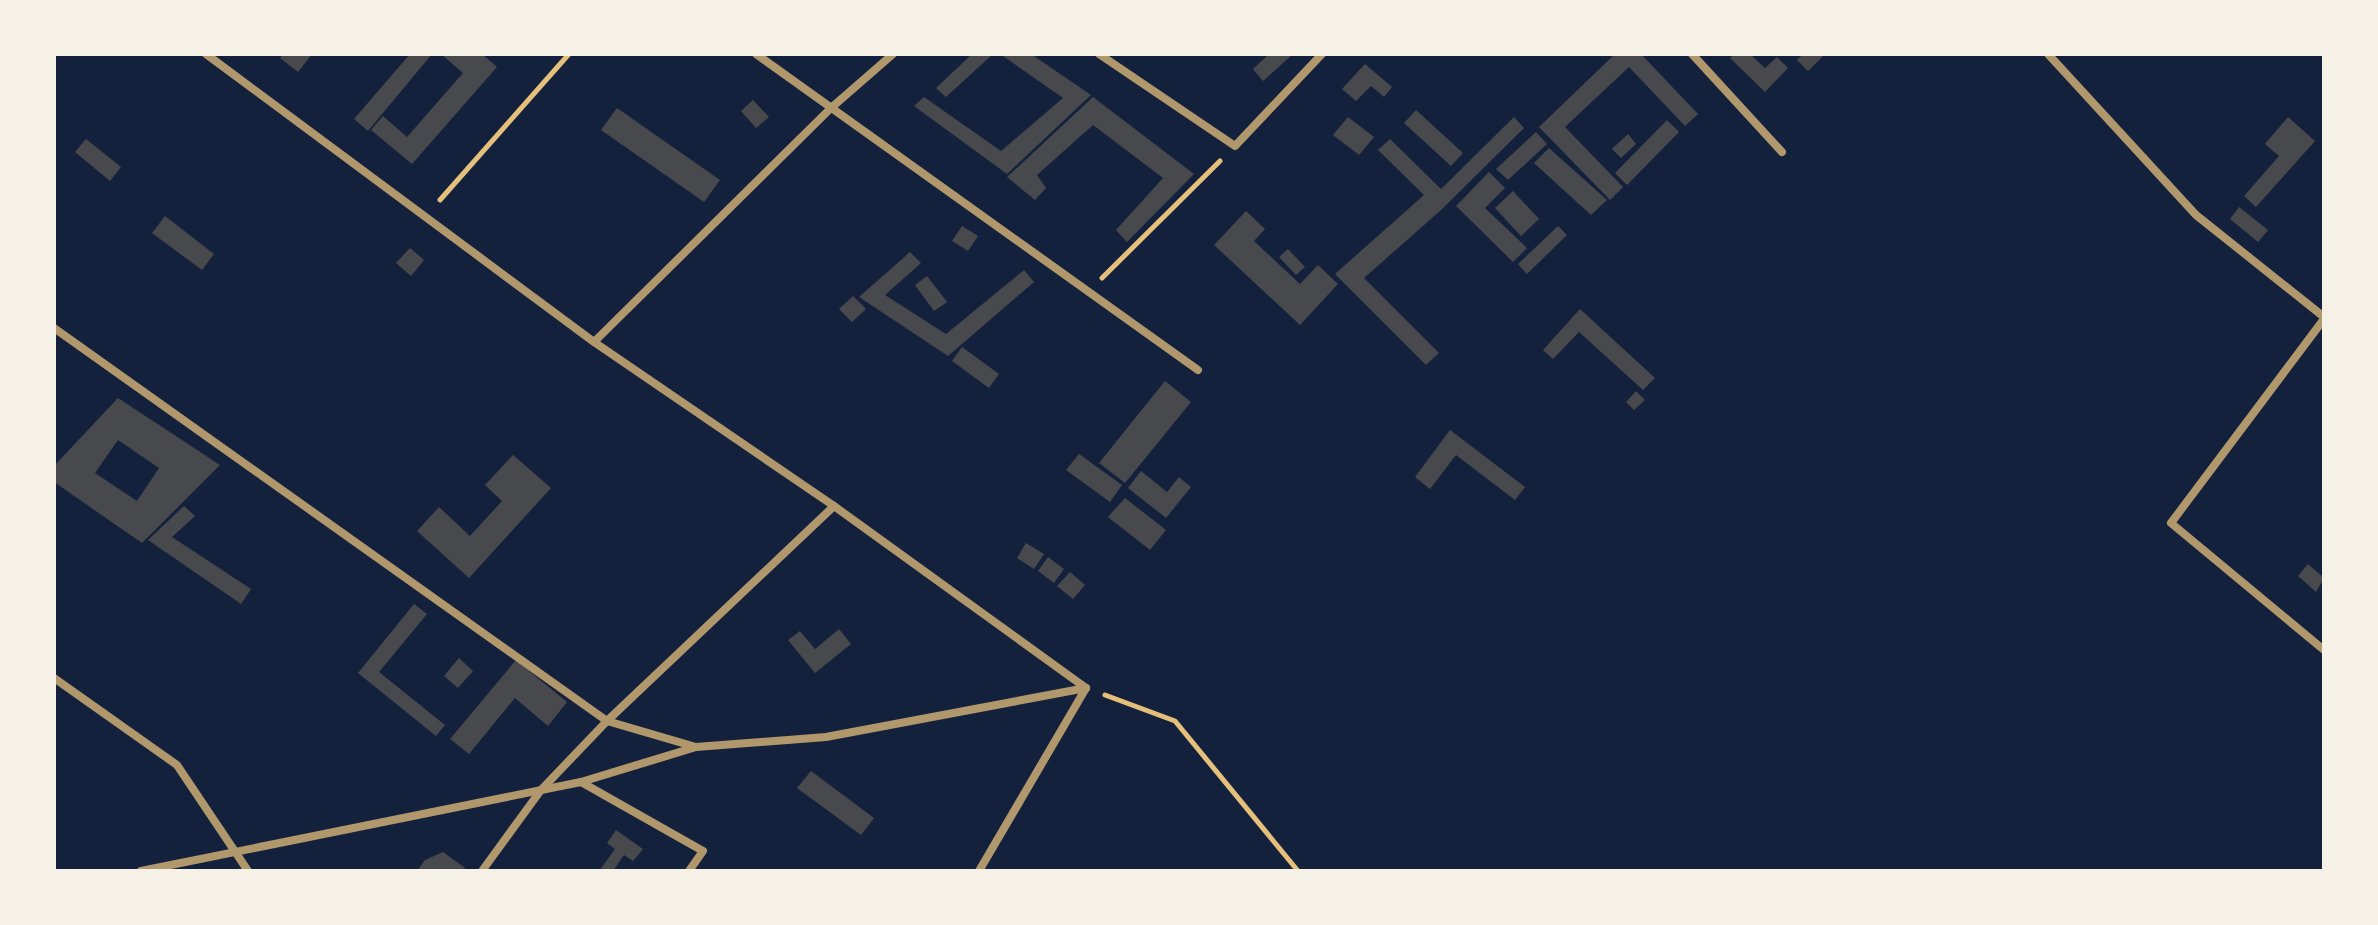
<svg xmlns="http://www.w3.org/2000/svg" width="2378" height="925" font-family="'Zilla Slab',serif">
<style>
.building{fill:#48494c;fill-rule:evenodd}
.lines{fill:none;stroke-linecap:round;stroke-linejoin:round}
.path{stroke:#e5c07b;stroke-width:5}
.minor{stroke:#b1986c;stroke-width:8}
</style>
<rect width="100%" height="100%" fill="#14213d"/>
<!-- building -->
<g class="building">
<polygon points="283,54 312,54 298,72 280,58"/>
<polygon points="410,54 432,54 368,131 354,119"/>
<polygon points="441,54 482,54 497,67 412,164 371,130 383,116 407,137 463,73"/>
<polygon points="972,54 993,54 946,97 936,88"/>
<polygon points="1000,54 1031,54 1091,95 1007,174 914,106 924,97 1001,151 1063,98"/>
<polygon points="1269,54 1293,54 1263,81 1253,69"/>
<polygon points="1615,54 1641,54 1698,114 1685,126 1629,67 1565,127 1623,187 1610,200 1539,127"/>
<polygon points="1734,54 1750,54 1765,68 1777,57 1788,68 1765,92 1730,58"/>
<polygon points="1803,54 1821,54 1823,56 1808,71 1797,60"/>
<polygon points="1365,64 1392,87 1384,97 1371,86 1356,101 1342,89"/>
<polygon points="1093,97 1194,174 1127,242 1116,230 1163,178 1093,125 1037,175 1046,188 1035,200 1007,177"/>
<polygon points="753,100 769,117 756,128 741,111"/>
<polygon points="617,108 720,180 704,202 601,130"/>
<polygon points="1416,110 1463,153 1451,166 1404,123"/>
<polygon points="1348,117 1374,137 1359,155 1333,135"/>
<polygon points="1514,117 1524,128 1440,211 1364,278 1439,353 1426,365 1335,274 1424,195 1378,150 1390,139 1441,189"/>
<polygon points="2288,117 2315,141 2256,207 2244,196 2279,156 2265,144"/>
<polygon points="1667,120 1679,132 1627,185 1615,173"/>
<polygon points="1536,132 1547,144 1508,180 1496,169"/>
<polygon points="1628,134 1636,144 1621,158 1612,149"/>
<polygon points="86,139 121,167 110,181 75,152"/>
<polygon points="1549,148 1607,200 1591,215 1534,163"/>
<polygon points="1489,172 1505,188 1485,208 1527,248 1513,262 1456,206"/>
<polygon points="1513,191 1539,219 1521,236 1495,208"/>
<polygon points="2239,207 2268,230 2258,242 2230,219"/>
<polygon points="1246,211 1265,229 1254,241 1300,284 1318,265 1338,284 1300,325 1214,245"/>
<polygon points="165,216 214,254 202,270 152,233"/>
<polygon points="962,226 978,236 968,251 952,241"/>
<polygon points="1558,226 1567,235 1527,274 1518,264"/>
<polygon points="410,248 424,260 411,276 396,263"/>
<polygon points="1288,249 1305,267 1296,275 1279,257"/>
<polygon points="910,252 921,263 885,295 946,334 1024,270 1034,282 948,356 859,297"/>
<polygon points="927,276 947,302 934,311 915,285"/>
<polygon points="853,296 866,309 852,322 839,309"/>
<polygon points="1580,309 1655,378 1643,390 1579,332 1553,359 1543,350"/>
<polygon points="962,347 999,374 989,388 952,361"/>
<polygon points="1165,381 1191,402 1125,483 1099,463"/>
<polygon points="1636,391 1645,400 1634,410 1626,402"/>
<path d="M118,398L220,465L142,543L54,482V466ZM118,440L159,468L137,501L95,473Z"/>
<polygon points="1450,430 1525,487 1515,500 1456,455 1430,489 1415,477"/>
<polygon points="1079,454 1122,485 1110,502 1066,470"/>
<polygon points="513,455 551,488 469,578 417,531 439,507 470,536 502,501 485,485"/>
<polygon points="1141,471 1167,492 1179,477 1191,487 1166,518 1128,488"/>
<polygon points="1125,498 1166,530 1150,550 1108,517"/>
<polygon points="184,506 195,516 172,537 251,589 241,604 148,540"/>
<polygon points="1026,543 1044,554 1034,569 1017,558"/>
<polygon points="1048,557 1064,569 1054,583 1038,571"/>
<polygon points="2308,564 2324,578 2316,592 2298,576"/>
<polygon points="1070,572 1085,585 1073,599 1057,586"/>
<polygon points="414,604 427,614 379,672 445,725 436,736 358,673"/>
<polygon points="839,629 851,644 815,673 788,640 800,631 815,649"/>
<polygon points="459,658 473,671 458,688 444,676"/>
<polygon points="516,660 567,702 548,726 515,698 469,754 450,739"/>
<polygon points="811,771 874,818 861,835 797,788"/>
<polygon points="616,830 643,849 633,861 624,855 613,871 599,871 615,849 607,843"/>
<polygon points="443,852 465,868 463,871 417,871 425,860"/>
</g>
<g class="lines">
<!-- path -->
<g class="path">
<polyline points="440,200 569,54"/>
<polyline points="1102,278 1220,161"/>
<polyline points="1105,695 1175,721 1298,871"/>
</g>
<!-- minor -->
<g class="minor">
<polyline points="206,54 594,342 834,506 1086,688"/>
<polyline points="756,54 1198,370"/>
<polyline points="1099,54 1235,146 1322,54"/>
<polyline points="1692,54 1782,152"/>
<polyline points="2048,54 2196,215 2324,317"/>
<polyline points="2324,319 2171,523 2324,650"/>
<polyline points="54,328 607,721 696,747"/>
<polyline points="594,342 831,108 893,54"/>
<polyline points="54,678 177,765 248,871"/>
<polyline points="581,782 703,851 689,871"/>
<polyline points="141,871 581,782 696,747 826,737 1086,688"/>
<polyline points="482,871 541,790 607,721 834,506"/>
<polyline points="979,871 1086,688"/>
</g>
</g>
<!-- border -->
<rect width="2378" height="925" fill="none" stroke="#f6f1e7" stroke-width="112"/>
</svg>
